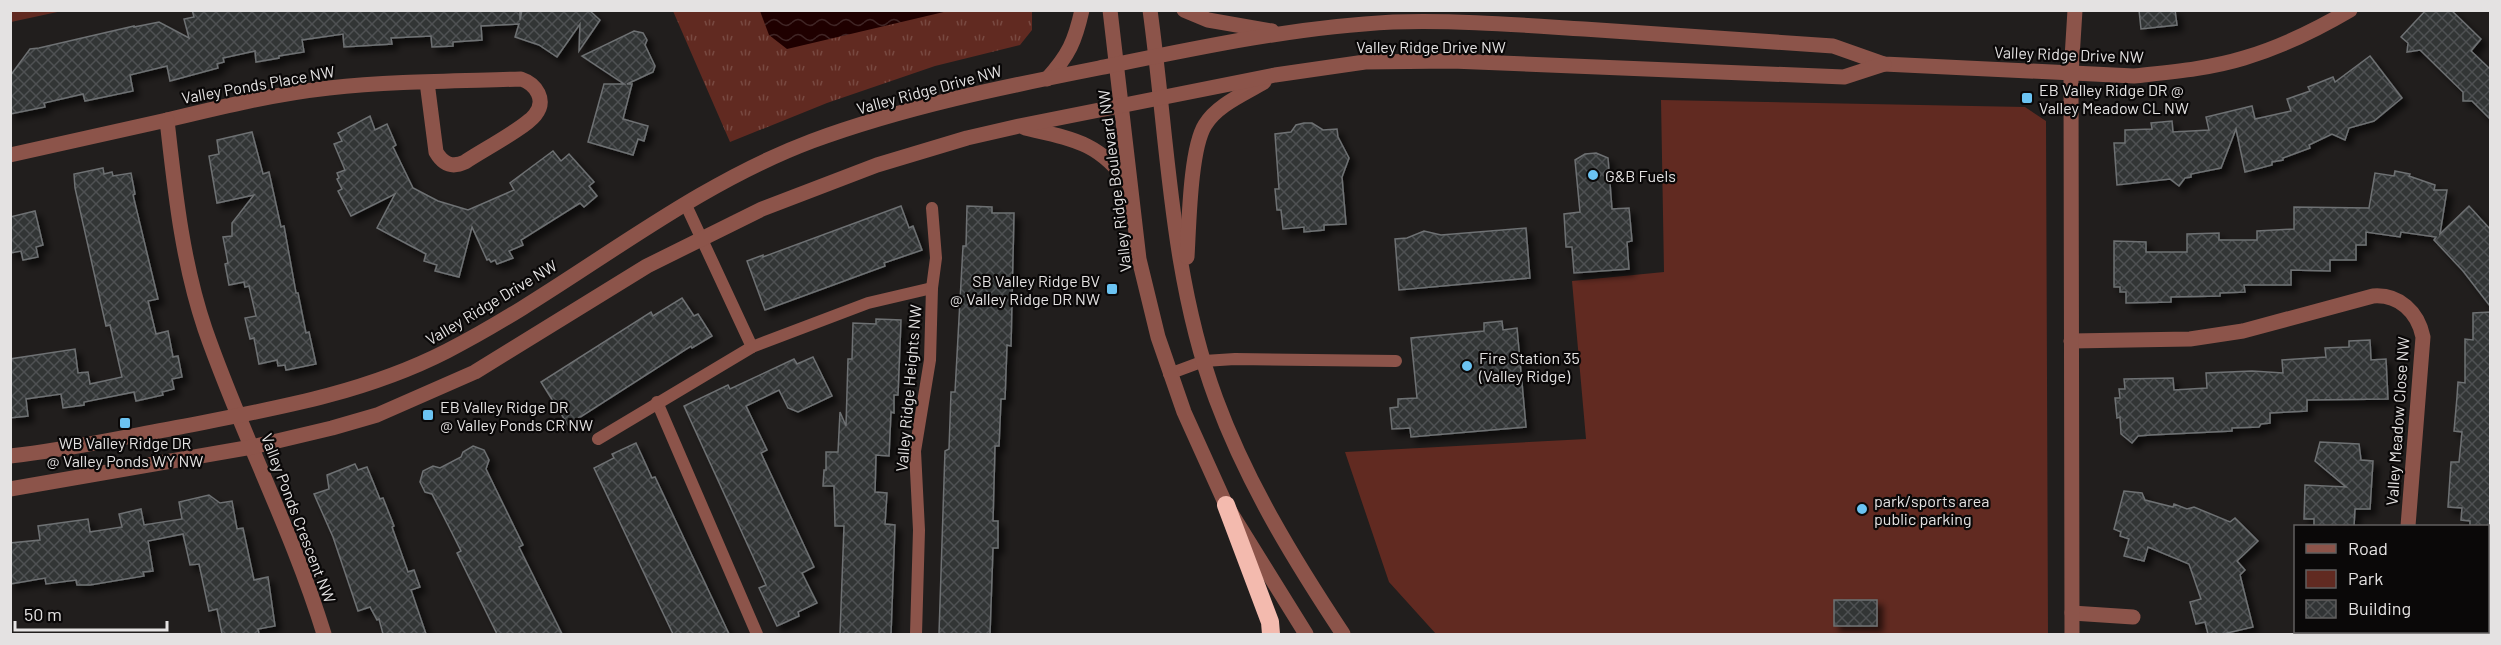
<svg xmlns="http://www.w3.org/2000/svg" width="2501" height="645" font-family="Barlow,sans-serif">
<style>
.grass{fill:url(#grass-tufts)}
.park{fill:#612a21}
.water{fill:url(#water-waves)}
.building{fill:url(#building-cross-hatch);stroke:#6e7173;stroke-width:1.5;filter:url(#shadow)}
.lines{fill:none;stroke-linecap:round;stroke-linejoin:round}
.service{stroke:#8c544a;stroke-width:12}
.minor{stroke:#8c544a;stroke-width:15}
.tertiary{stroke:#8c544a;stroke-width:15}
.motorway{stroke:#f3baae;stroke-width:18}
.poi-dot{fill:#6bc3f2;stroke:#0a0808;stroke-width:2}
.labels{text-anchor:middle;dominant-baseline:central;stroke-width:4.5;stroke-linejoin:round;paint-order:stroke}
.street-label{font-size:16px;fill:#e4e2e2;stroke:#0a0808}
.poi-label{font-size:16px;fill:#e4e2e2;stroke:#0a0808;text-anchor:start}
</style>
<defs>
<pattern id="grass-tufts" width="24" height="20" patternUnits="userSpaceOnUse" patternTransform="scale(1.5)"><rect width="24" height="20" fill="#612a21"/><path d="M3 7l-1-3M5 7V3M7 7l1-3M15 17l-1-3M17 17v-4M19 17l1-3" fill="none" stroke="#784941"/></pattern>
<pattern id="water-waves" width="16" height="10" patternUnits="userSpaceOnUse" patternTransform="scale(1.5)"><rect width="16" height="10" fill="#1f0000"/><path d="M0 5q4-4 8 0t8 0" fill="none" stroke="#3f2525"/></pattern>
<pattern id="building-cross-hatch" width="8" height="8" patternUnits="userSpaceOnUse" patternTransform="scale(1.5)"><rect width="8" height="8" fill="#313435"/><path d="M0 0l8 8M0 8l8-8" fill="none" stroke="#4f5152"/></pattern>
<filter id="shadow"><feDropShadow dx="5.5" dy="5.5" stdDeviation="3" flood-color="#0009"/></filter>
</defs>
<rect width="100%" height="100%" fill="#211e1d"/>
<!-- grass -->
<g class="grass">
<polygon points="11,10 62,10 62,11 11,22"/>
<polygon points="673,11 1032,11 1032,30 1020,45 935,66 827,103 730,142"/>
</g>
<!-- park -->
<polygon class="park" points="1661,100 2025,107 2046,121 2048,634 1436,634 1389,582 1345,452 1586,439 1572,281 1664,272"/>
<!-- water -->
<polygon class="water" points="760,11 760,10 948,11 787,49 769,35"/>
<!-- building -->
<g class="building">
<polygon points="192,10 520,10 520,20 522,10 589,10 600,20 579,51 580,24 557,57 539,45 515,37 519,24 481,26 482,40 453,42 453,46 432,47 431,36 391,38 392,44 344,47 343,34 302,40 304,52 279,56 279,58 256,62 255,51 223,58 224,62 217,64 218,68 170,81 167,66 130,75 133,91 85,101 83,94 44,103 45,107 10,114 10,76 30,49 39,48 134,26 134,27 159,22 189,38 184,19 194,17"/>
<polygon points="2139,10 2175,10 2177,25 2141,29"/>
<polygon points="2426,10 2451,10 2481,39 2471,51 2490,69 2490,119 2472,101 2463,101 2463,92 2420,50 2407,52 2408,43 2401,37"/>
<polygon points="634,31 643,33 647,40 645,45 655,66 653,72 627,84 632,84 623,119 648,126 644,141 638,139 633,155 588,142 604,84 624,84 582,56"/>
<polygon points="2370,56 2402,98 2374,121 2349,128 2345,140 2332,134 2309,145 2310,148 2283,158 2283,160 2272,162 2272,165 2245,172 2236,129 2221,168 2191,174 2191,177 2185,178 2179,186 2170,179 2117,185 2114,143 2125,143 2125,130 2152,129 2151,123 2172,121 2173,132 2209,130 2206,117 2252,106 2255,119 2291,111 2287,99 2310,91 2308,87 2333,77 2335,82"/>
<polygon points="370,116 375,130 387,124 396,145 393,147 413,188 438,201 468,210 514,190 510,183 553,151 561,161 569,154 594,182 589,186 597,196 584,207 580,203 521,240 523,245 509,251 513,258 497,264 495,260 491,262 489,259 487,260 472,227 459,277 435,271 437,265 424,261 426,254 377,228 395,194 351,216 338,191 342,189 337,179 339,178 337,173 345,170 334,144 342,141 338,133"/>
<polygon points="1304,123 1312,123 1323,130 1337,129 1338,137 1349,158 1342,177 1346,224 1324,225 1324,230 1304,232 1304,227 1283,229 1281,210 1277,210 1275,189 1279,189 1275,134 1291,132 1296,125"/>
<polygon points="252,132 263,174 269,172 281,227 284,226 296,293 298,293 306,333 309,332 316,364 286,370 285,365 278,366 277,360 259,364 254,338 250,339 245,318 256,316 249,286 245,287 244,282 229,285 225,264 228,263 223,237 232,236 232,223 254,195 217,203 209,156 219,154 217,140"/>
<polygon points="1596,153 1608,158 1612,209 1629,208 1632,241 1627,242 1629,269 1574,273 1572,247 1566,247 1564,214 1580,212 1575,160 1585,154"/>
<polygon points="103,168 104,174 112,172 113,176 131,173 135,194 133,195 158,299 148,301 156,334 168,331 173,357 178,356 182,377 172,379 174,389 162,392 163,395 136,401 134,392 84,402 84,405 63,408 61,394 26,399 28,416 10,418 10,359 75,349 78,373 88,372 90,384 122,377 110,325 106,326 75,188 74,174"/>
<polygon points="2395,171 2410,174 2409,176 2435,185 2434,190 2447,190 2440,234 2469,206 2490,229 2490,306 2463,271 2434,240 2436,237 2401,232 2400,237 2366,232 2366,245 2356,245 2356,260 2330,260 2330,271 2291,270 2291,285 2244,285 2245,292 2220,293 2220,296 2171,297 2171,302 2126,303 2126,292 2120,292 2120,287 2114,287 2114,241 2146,242 2146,252 2187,252 2187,234 2219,233 2219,240 2257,240 2257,231 2294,229 2294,207 2369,208 2375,173 2394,176"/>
<polygon points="901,206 909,228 913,226 922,250 884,263 885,266 765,310 747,261 763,255 763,257"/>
<polygon points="967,206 992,207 992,213 1014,213 1011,346 1007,345 1005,399 1001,399 999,446 995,446 993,521 998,521 998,548 993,548 990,634 939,634 945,451 949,449 951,392 955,392 963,246 966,246"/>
<polygon points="35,211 43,245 36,247 38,257 23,260 21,251 10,253 10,217"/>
<polygon points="1526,228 1530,278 1399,290 1395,239 1407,238 1424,231 1441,235"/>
<polygon points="682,298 694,316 698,314 712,336 692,348 691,346 568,425 541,382 651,312 653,316"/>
<polygon points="2490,312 2490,526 2470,526 2470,521 2461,520 2462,508 2448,507 2451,462 2459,462 2462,432 2454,431 2457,397 2458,382 2465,383 2465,339 2473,340 2473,313"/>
<polygon points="876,319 901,320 898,395 894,395 894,413 891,412 889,456 876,455 875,492 887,493 885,524 895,525 891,634 840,634 844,526 835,526 834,486 823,486 824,470 826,470 826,452 838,452 840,412 846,426 848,359 852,359 853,323 876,324"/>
<polygon points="1502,321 1503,330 1517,328 1526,427 1411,437 1410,428 1392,429 1390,408 1398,407 1398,399 1417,398 1411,338 1484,331 1484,323"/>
<polygon points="2370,340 2371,360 2386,359 2388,399 2307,400 2307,411 2270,413 2270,423 2261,424 2259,427 2232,428 2232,431 2150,435 2138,436 2132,443 2121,434 2120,417 2117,418 2115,398 2120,398 2119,389 2125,389 2124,379 2173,378 2174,390 2207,388 2206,373 2252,371 2283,373 2282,360 2326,357 2325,348 2349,347 2349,341"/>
<polygon points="813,357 832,396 798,412 788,408 779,390 746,406 767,450 761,453 814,567 802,573 817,603 798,612 799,616 777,626 759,588 766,585 684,406 728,385 730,389 794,359 797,364"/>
<polygon points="2320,442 2359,444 2361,460 2373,461 2370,509 2355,509 2354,526 2314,526 2314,519 2304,519 2305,485 2346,487 2315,461"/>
<polygon points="636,443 652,478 655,477 729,634 673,634 594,468 614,458 612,454"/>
<polygon points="473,446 484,450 489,460 486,469 523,545 519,547 562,634 497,634 457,553 461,551 449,527 432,494 425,492 420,482 423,471 433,466 440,468 461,457 463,452"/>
<polygon points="355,464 358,470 367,467 380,499 383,498 394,526 392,527 408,572 414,570 420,587 411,590 426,634 383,634 379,619 377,620 370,607 358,611 333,537 314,494 329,489 327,475"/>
<polygon points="2124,491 2142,493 2145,500 2173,507 2174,504 2187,509 2194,507 2230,522 2235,518 2258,541 2237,561 2245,570 2240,575 2253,627 2223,634 2208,634 2205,622 2196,624 2190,602 2201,599 2189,564 2148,547 2144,561 2124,556 2129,539 2120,536 2121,532 2114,529"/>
<polygon points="209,495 220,503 232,501 237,529 243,528 254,580 268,577 275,626 258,629 259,634 222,634 217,609 209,611 199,564 190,565 183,534 148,541 153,571 143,572 144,576 90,585 77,585 76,580 46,584 45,578 10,584 10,543 40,540 38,526 88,519 90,532 122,527 119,514 141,509 144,525 182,519 179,502"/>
<rect x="1834" y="600" width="43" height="26"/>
</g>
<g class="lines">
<!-- service -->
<g class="service">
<polyline points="685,203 752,347"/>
<polyline points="1169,374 1204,361 1235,359 1396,361"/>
<polyline points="657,402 757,634"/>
<polyline points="598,439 752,347 868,303 932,288"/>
<polyline points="916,634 919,530 915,451 930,360 932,288 936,258 932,208"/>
</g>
<!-- minor -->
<g class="minor">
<path d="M167,120C221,107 274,94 329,88C392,81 457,81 521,79C536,84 547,100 535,115C525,128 481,151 465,162C452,168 443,164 436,152L427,82"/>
<path d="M10,155L167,120C175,191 182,261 205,329C241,433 292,530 324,634"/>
<path d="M2071,341L2190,339L2243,331L2373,296C2399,294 2418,312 2423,337L2408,526"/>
<polyline points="2072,613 2133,617"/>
<polyline points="2072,634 2071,74 2075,10"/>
<polyline points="2399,634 2400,632"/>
</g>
<!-- tertiary -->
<g class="tertiary">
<polyline points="1110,10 1139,259 1158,337 1184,412 1226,505 1306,634"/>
<path d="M1150,10C1168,140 1170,275 1216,399C1247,483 1294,560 1343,634"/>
<polyline points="1184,10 1208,20 1272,31"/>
<path d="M1047,79C1069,55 1075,41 1082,10"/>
<path d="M1025,128C1073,139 1099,142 1129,184"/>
<path d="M1187,257C1189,226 1190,149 1205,125C1217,105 1244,94 1264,82"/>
<path d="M10,456C68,450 124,437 180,427C272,409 363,394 447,351C572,287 679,191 812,141C904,107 1003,87 1099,68C1196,48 1294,27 1393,22C1457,20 1520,25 1584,29C1667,34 1750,40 1833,46L1884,64L2134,76C2170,72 2208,69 2244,58C2281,47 2316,30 2350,10"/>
<polyline points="10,489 252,447 332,428 377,415 475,372 647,266 762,209 877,165 967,138 1019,126 1275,75 1365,62 1452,61 1844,77 1884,64"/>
</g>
<!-- motorway -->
<polyline class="motorway" points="1226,505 1270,622 1271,634"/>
</g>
<!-- markers -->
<g class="poi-dot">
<rect x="2021" y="92" width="12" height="12" rx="3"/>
<circle cx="1593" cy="175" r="6"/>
<rect x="1106" y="283" width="12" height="12" rx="3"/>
<circle cx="1467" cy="366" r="6"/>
<rect x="422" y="409" width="12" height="12" rx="3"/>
<rect x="119" y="417" width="12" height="12" rx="3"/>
<circle cx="1862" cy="509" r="6"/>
</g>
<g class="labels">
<!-- street labels -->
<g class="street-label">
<text x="1431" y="46">Valley Ridge Drive NW</text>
<text transform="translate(2069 54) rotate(2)">Valley Ridge Drive NW</text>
<text transform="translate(258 84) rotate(-10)">Valley Ponds Place NW</text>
<text transform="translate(929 89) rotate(-15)">Valley Ridge Drive NW</text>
<text transform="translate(1114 181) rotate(-97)">Valley Ridge Boulevard NW</text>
<text transform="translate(491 302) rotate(-31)">Valley Ridge Drive NW</text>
<text transform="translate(908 388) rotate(-85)">Valley Ridge Heights NW</text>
<text transform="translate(2397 421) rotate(-86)">Valley Meadow Close NW</text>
<text transform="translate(299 518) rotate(69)">Valley Ponds Crescent NW</text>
</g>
<!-- poi labels -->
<g class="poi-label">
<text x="2039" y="89">EB Valley Ridge DR @<tspan x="2039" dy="18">Valley Meadow CL NW</tspan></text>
<text x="1605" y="175">G&amp;B Fuels</text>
<text x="1100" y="280" text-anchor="end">SB Valley Ridge BV<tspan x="1100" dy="18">@ Valley Ridge DR NW</tspan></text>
<text x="1479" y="357">Fire Station 35<tspan x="1479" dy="18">(Valley Ridge)</tspan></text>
<text x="440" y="406">EB Valley Ridge DR<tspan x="440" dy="18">@ Valley Ponds CR NW</tspan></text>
<text x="125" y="442" text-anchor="middle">WB Valley Ridge DR<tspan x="125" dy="18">@ Valley Ponds WY NW</tspan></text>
<text x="1874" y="500">park/sports area<tspan x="1874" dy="18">public parking</tspan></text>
</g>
</g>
<!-- border -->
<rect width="2501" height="645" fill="none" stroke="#e4e2e2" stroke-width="24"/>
<!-- legend -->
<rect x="2294" y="525" width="195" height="108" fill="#0a0808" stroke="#615f5f" stroke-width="1.5"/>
<rect x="2306" y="544" width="30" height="9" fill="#8c544a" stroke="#615f5f" stroke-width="1.5"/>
<text x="2348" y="555" font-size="18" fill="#e4e2e2">Road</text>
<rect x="2306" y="570" width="30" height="18" fill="#612a21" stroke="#615f5f" stroke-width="1.5"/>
<text x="2348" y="585" font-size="18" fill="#e4e2e2">Park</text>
<rect x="2306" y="600" width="30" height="18" fill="url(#building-cross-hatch)" stroke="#615f5f" stroke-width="1.5"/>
<text x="2348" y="615" font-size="18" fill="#e4e2e2">Building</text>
<!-- scale -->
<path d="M15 621v9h152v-9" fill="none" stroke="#e4e2e2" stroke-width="3"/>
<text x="24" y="621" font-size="18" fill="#e4e2e2" stroke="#0a0808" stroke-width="4.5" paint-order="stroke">50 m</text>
</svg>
